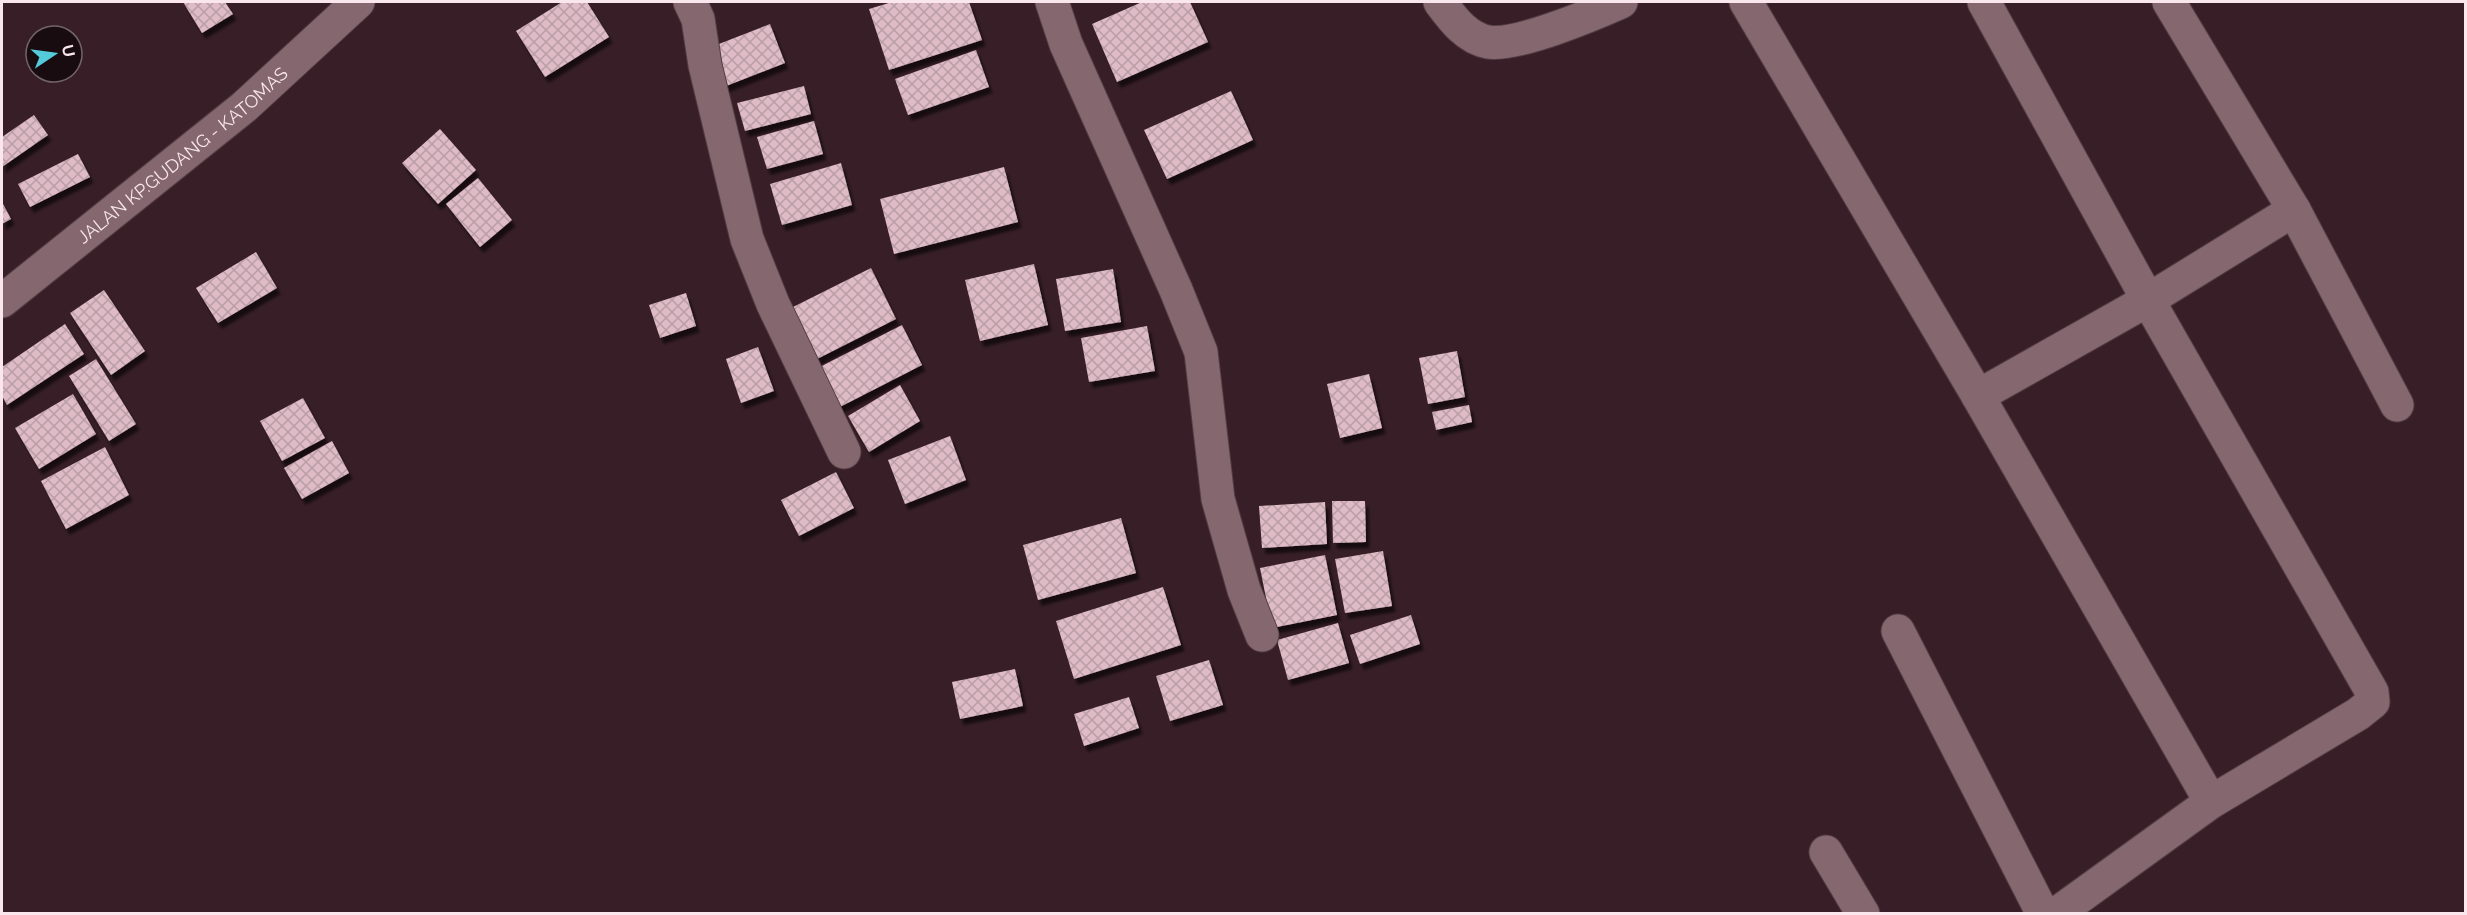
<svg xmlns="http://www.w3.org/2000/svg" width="2467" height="915" font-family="Raleway,sans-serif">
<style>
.building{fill:url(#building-cross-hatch);filter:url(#shadow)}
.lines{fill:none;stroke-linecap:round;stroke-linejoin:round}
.minor-casing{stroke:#533e45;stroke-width:35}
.minor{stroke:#856770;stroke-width:33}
.labels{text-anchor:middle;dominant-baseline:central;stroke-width:6;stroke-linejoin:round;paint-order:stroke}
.street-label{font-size:18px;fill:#f9e7ed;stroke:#180c10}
</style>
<defs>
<pattern id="building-cross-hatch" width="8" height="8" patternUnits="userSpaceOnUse" patternTransform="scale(1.5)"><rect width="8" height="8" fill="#debbc6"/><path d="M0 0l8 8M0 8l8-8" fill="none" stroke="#b99ea6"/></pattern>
<filter id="shadow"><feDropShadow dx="3.5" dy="6" stdDeviation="1.5" flood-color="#0009"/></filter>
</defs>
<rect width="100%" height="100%" fill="#381f27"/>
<!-- building -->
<g class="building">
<polygon points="183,2 225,2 233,14 202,33"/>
<polygon points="562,2 587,2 609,37 545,77 516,31"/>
<polygon points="892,2 969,2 982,40 889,70 869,9"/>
<polygon points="1142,2 1190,2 1208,42 1117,82 1092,24"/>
<polygon points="770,24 785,63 721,88 706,49"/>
<polygon points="976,50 989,87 908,115 895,79"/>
<polygon points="804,86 811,114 745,131 737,103"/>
<polygon points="1231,91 1253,140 1167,179 1144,130"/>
<polygon points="34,115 48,135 2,167 2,137"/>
<polygon points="814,121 823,154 767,169 757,137"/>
<polygon points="440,129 476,170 438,204 402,163"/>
<polygon points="78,154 90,177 30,207 18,184"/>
<polygon points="841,163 852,205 782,225 770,184"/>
<polygon points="1004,167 1018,222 894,254 880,199"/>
<polygon points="478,178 512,220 480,247 446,204"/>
<polygon points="2,202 11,219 2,224"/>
<polygon points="256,252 277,288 218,323 196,288"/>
<polygon points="1034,264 1048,325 980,341 965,280"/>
<polygon points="871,268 896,319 817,359 791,308"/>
<polygon points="1113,269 1121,322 1065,331 1056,279"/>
<polygon points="104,290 145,351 111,375 70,313"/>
<polygon points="686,293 696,326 660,338 649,305"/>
<polygon points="65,324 84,354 7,405 2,396 2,367"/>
<polygon points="902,325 922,365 832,411 812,371"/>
<polygon points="1147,326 1155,371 1089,382 1081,338"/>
<polygon points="758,347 774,391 741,403 726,359"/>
<polygon points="1457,351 1465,397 1428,404 1419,358"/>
<polygon points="96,359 136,424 109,441 69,376"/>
<polygon points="1369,374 1382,428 1340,438 1327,384"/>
<polygon points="900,385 920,421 869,452 848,416"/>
<polygon points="73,394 96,434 39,469 15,428"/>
<polygon points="303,398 325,438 282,461 260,421"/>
<polygon points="1469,405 1472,422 1436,430 1432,412"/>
<polygon points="950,436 966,480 905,504 888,460"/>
<polygon points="332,441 349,473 302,499 284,468"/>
<polygon points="105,447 129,495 66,529 41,481"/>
<polygon points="836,472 854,508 799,536 781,500"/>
<polygon points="1332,501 1365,501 1366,542 1333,543"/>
<polygon points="1325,502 1327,544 1262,548 1259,506"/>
<polygon points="1121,518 1136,573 1038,600 1023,545"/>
<polygon points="1383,551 1392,606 1345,613 1335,559"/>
<polygon points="1325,555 1337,615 1272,628 1260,568"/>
<polygon points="1163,587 1181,645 1074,679 1056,621"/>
<polygon points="1411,615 1420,644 1360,664 1350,635"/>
<polygon points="1338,623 1349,663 1288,680 1277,640"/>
<polygon points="1209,660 1223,705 1170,721 1156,676"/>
<polygon points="1015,669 1023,706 960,719 952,682"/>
<polygon points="1129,697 1139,728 1084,746 1074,714"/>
</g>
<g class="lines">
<!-- minor casing -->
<g class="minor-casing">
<g id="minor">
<polyline points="690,2 698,19 705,65 747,239 773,304 844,452"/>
<polyline points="1052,2 1066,44 1176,290 1201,352 1218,499 1244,590 1262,635"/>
<path d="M1440,2C1452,18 1466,38 1488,42C1516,47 1594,14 1621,2"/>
<polyline points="1746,2 1978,396 2211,802"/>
<polyline points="1984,2 2148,300 2372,692 2373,702 2358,714 2211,802 2056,914"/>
<polyline points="2169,2 2294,210 2397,405"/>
<path id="s1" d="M2,301L244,107L358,2"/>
<polyline points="1978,396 2148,300 2294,210"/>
<polyline points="1898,631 2043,914"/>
<polyline points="1826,852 1863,914"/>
</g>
</g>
<!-- minor -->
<use href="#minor" class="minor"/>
</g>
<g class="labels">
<!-- street labels -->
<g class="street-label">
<text stroke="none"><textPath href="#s1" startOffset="232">JALAN KP.GUDANG - KATOMAS</textPath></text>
</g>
</g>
<!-- border -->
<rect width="2467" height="915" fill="none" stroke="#f9e7ed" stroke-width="6"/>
<!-- north arrow -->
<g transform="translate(54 54) rotate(77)"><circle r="28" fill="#180c10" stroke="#726468" stroke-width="1.5"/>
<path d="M0-4.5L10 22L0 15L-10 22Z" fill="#53cbdb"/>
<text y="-9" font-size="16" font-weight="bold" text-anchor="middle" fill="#f9e7ed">U</text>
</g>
</svg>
